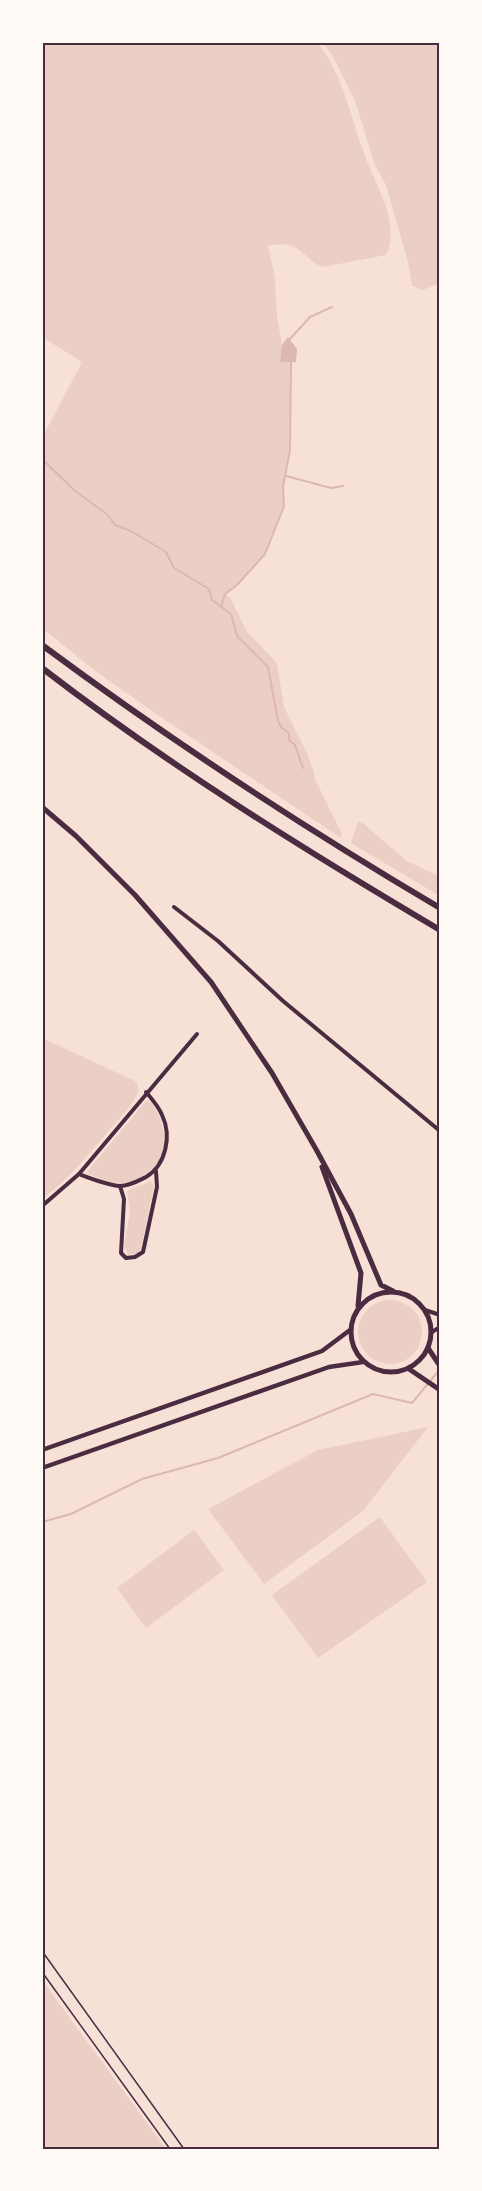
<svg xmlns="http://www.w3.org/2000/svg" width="482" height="2191" font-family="'Source Serif 4',serif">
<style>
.green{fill:#ebcfc5}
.water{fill:#dcb8b0}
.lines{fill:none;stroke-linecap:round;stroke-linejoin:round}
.stream{stroke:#dcb8b0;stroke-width:2}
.service{stroke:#4a2c40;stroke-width:1.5}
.minor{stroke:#4a2c40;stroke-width:4}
.tertiary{stroke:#4a2c40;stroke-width:4.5}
.primary{stroke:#4a2c40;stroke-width:5}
.motorway{stroke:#4a2c40;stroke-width:6}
.neatline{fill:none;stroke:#4a2c40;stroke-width:2}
</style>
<rect width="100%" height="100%" fill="#f7e1d7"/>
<!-- green -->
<g class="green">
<path d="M42,42H317C343,74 350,116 364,153C374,183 402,223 386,255L323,267C310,263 302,248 289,245C283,244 275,245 268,245L275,278L277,317L282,345L281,361L291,362L290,450L283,487L284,506L265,554L236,586L225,594L231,599L247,632L277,663L284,707L306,751L314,772V777L341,832V838L165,720L98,673L42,628V438L82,362L42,337Z"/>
<polygon points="323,42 440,42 440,283 423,290 412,286 408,262 386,185 375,165 355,101 333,57"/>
<polygon points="358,821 364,824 407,861 440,877 440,896 351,843"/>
<path d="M42,1038L135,1081C138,1085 140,1089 137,1094C132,1106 120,1118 111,1128C89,1154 69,1179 42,1199Z"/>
<path d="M146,1101L151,1102C167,1125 173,1159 144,1175C136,1180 127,1184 118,1183C107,1183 96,1177 86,1173Z"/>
<polygon points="151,1181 154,1186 141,1249 136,1255 128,1254 124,1246 130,1212 127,1191"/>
<circle cx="390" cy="1332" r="32"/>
<polygon points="428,1427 363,1511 264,1584 208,1509 318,1450"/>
<polygon points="380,1517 427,1582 318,1658 272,1595"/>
<polygon points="194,1530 224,1570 146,1628 117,1588"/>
<polygon points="42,1980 166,2149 42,2149"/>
</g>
<!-- water -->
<polygon class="water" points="288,337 297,349 296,362 280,362 282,345"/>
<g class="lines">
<!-- stream -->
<g class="stream">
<polyline points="290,339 310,317 332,307"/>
<polyline points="42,459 74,490 108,515 115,525 131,531 166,552 174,568 209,589 212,600 231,614 237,636 268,667 278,721 282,728 289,733 289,740 295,745 303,768"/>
<polyline points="286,476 331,488 343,486"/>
<polyline points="221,606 225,594 236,586 265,554 284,506 283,487 290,450 291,362"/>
<polyline points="42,1522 71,1514 142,1479 218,1458 373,1394 412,1403 440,1369"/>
</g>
<!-- service -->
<g class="service">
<polyline points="42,1951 184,2149"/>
<polyline points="42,1972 170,2149"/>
</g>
<!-- minor -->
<g class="minor">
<polyline points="174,907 218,941 283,1001 440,1131"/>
<polyline points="439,1069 440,1070"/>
<path d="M79,1174C92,1179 107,1185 120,1186C129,1186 138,1181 146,1177C166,1165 172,1136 162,1115C159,1107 152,1099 146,1092"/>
<polyline points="120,1186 124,1199 121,1253 126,1258 135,1257 143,1252 157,1187 156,1171"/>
<polyline points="42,1206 79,1174 197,1034"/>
<polyline points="425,1310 440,1315"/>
<polyline points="432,1332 440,1327"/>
</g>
<!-- tertiary -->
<g class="tertiary">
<polyline points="42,1450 322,1351 350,1330"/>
<polyline points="42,1468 329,1367 363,1362"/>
</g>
<!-- primary -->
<g class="primary">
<polyline points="42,807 76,836 135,895 211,982 272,1073 317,1151 351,1214 381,1285 393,1291"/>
<polyline points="322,1167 361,1273 358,1306"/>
<circle cx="391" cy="1332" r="40"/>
<polyline points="428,1348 440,1366"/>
<polyline points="409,1369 440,1390"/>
</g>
<!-- motorway -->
<g class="motorway">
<path d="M42,645C170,740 303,827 440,908"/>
<path d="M42,668C168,765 303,849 440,930"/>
</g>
</g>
<!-- border -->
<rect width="482" height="2191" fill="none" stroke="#fffaf5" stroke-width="87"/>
<rect x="44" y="44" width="394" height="2104" class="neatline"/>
</svg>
